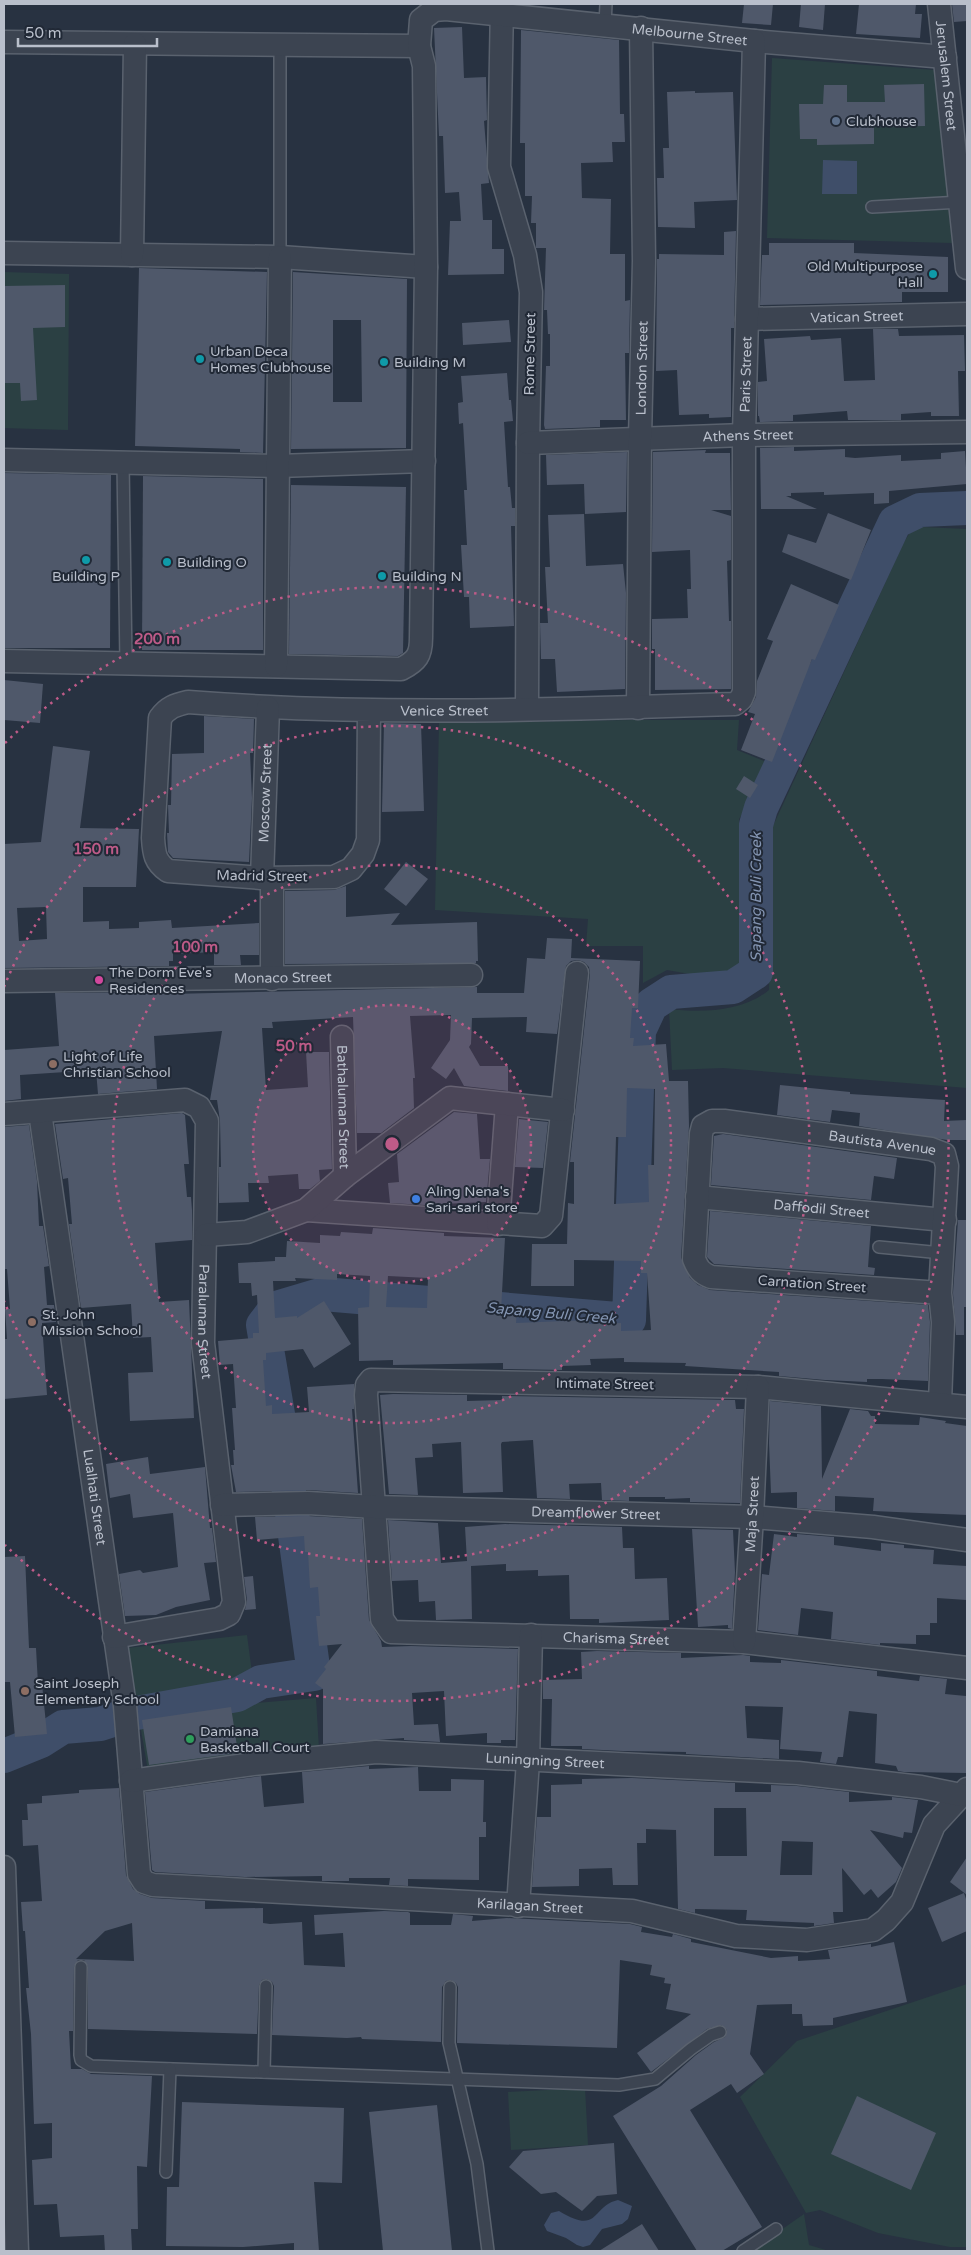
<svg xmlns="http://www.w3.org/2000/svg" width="971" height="2255" font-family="'Varela Round',sans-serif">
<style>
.green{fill:#2b4043}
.water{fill:#3f4e69}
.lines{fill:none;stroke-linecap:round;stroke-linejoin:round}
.river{stroke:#3f4e69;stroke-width:34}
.building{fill:#4f586a;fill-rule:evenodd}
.lane-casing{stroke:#5a626e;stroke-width:14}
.street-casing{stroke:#5a626e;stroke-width:25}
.lane{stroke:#3c4451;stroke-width:11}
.street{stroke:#3c4451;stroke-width:22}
.ring{fill:none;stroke:#be5b88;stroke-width:2.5;stroke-dasharray:2.5 5}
.service-dot{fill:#5c6f8a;stroke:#212936;stroke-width:2}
.culture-dot{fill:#0f9aa8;stroke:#212936;stroke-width:2}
.hotel-dot{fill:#d1479c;stroke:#212936;stroke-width:2}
.education-dot{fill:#8d6e63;stroke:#212936;stroke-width:2}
.shop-dot{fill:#3f7fe0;stroke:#212936;stroke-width:2}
.leisure-dot{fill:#2e9e5b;stroke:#212936;stroke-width:2}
.labels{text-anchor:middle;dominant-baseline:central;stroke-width:4;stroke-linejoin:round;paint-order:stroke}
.street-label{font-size:14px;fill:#b9bfcb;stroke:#212936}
.poi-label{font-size:14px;fill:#b9bfcb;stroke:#212936;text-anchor:start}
.water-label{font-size:15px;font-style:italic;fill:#8394b1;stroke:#212936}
.centre{fill:#be5b88;stroke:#212936;stroke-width:2.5}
.ring-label{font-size:15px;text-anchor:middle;font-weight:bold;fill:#be5b88;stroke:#212936;stroke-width:4;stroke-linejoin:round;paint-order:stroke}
</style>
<rect width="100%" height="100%" fill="#283241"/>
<!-- green -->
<g class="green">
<polygon points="772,58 935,70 952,243 767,238"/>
<polygon points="4,272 69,274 68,430 4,428"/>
<path d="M922,527L967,529V1088L723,1068L672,1070L669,1009C701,1013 743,1012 769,990L773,826L904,542L911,531Z"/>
<polygon points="631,720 739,720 737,750 774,765 739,819 739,967 712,978 667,970 643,983 643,946 586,946 588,919 435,910 439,723"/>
<polygon points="247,1635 256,1703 316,1698 319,1749 148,1771 127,1648"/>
<polygon points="967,1984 967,2247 950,2247 878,2233 820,2210 806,2213 740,2097 797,2041"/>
<polygon points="585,2088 588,2145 511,2150 508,2092"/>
<polygon points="804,2214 809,2245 829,2251 751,2251"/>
</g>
<!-- water -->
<g class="water">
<polygon points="823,160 857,161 857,194 822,194"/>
<path d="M618,2200L632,2206L628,2219L622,2224L602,2229L590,2245L583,2247L577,2245L566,2238L547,2231L544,2225L551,2213L559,2211C600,2236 591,2206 618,2200Z"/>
</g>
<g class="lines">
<!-- river -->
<polyline class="river" points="4,1756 41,1741 63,1727 100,1724 131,1714 237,1695 261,1682 314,1674 280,1426 263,1325 276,1308 323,1294 629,1320 639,1031 651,1005 671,992 733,987 756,972 756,825 761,808 895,522 920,510 967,508"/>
</g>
<!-- building -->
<g class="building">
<polygon points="744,4 773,4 771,25 742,23"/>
<polygon points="801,4 825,4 823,30 799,27"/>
<polygon points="859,4 916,4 915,14 922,14 920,38 856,34"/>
<polygon points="952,4 967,4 967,21 954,22"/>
<polygon points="462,27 464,78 486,77 487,120 484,121 489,183 481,184 483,220 492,220 492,249 504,249 504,274 448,275 450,221 461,221 459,192 445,193 443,136 439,136 434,28"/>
<polygon points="521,30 619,40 620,114 624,114 625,142 612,142 613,162 581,163 582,198 611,199 610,254 625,254 625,301 630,300 629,353 625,353 626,420 600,420 600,427 545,429 544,425 546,366 550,366 550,334 548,334 547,310 544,310 546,248 536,248 536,223 531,223 532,196 525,196 525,143 520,143"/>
<polygon points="924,84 925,126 874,127 874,144 817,145 817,139 800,139 799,104 823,104 824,85 847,85 847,102 885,102 884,85"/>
<polygon points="695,91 695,93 733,92 737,200 694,202 695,228 658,227 657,178 664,178 663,148 669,148 667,92"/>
<polygon points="736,231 734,328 731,328 731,417 709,418 709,414 679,415 677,370 656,371 657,259 659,259 659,254 724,255 724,232"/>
<polygon points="769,243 854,243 854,253 948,257 948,292 902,292 902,302 760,305 762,255 769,255"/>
<polygon points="139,268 267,272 263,453 240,452 240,449 135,446"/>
<path d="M293,272L407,279L406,448L291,449ZM333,320H361L362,402H333Z"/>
<polygon points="65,285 65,327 33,328 37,400 21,401 20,383 4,383 4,286"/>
<polygon points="509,320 511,342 463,345 462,323"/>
<polygon points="873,329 898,329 899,336 964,335 965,371 958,371 959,416 931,416 931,412 901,414 901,420 848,420 847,411 793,415 793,421 760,422 759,416 758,416 758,382 767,381 764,339 810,336 811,340 841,338 844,381 875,380"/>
<polygon points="507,373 509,400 511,400 513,421 504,422 508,487 510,487 512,508 515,508 515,526 511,526 514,626 470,628 469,597 464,597 461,545 467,545 464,490 467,490 463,423 459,424 458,403 463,402 461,376"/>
<polygon points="794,447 794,451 845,449 845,457 855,458 901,455 901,461 941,459 941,453 965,451 967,484 889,491 889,503 874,504 874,493 824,495 824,492 791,493 791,496 786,496 817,509 761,509 760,448"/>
<polygon points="706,450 705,453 730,453 731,510 711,510 731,516 731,560 727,561 729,621 731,621 731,689 655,690 655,649 652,649 652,619 688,618 687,589 691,589 690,550 652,552 653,452"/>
<polygon points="627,452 626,512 585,514 584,484 547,485 546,455"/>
<polygon points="4,473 111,475 110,648 4,648"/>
<polygon points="143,476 263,479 263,650 142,650"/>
<polygon points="291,485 406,487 403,653 398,656 289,654"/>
<polygon points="828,513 871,530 851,580 782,552 788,534 816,543"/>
<polygon points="584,514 586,566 623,564 626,593 625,689 557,692 555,659 541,659 540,623 548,623 545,567 550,567 548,515"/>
<polygon points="791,584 839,605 815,660 812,659 772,762 741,750 755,714 748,712 756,697 757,681 773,641 767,639"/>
<polygon points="4,680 43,684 40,723 4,720"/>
<polygon points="204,716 254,719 253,753 250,753 252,798 249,862 173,858 168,852 167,833 169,833 168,805 171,805 172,754 204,753"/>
<polygon points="384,723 421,724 424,811 382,812"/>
<path d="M53,746L90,751L80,828L139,829L136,887H83V922L109,921V929L139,928V922L171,920L172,928L259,923V955H240L241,965H214V952L173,954V961H169V966L4,968V844L41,842ZM46,907L47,939L19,941L17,908Z"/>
<polygon points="744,776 758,785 750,798 736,789"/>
<polygon points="406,862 428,879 406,906 384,889"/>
<polygon points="346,886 346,917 400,913 391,925 477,922 478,961 476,961 476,963 285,964 285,891 334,890"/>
<path d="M547,938L572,939L571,958L640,961L638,1008H632L630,1038H634L633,1046L666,1044L669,1081H688L689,1126L681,1258L690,1278L698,1285L710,1290L928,1305L930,1322L928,1381L882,1379H867V1382L825,1380L779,1376V1372L685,1366L686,1363L624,1362V1358L590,1359L591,1365L562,1366V1370L503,1369V1363L393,1365V1360L359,1361L358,1308L369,1307L370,1276L337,1274V1280L295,1278L296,1281H273L275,1318L297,1316V1318L324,1301L351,1344L314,1368L303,1349L266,1353V1360H263L266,1406L272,1405V1414L309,1412L307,1387L354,1384V1409H352L358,1493L308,1490L236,1492L231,1465H234L233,1450H235L232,1408H236L233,1364L220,1365L218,1341L253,1338V1333H259L257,1295L252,1296L251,1283H239L238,1263L275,1261V1257H286L287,1241L320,1243V1235L340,1236L341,1232L372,1234L373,1228L444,1233V1236L505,1238L501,1311H517L516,1323L589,1320V1324L621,1323V1331L651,1330L647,1273H641V1261L574,1260V1286H531L532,1244H567L568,1203L574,1204V1162H570L590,974L589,967L584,962L578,960L571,961L566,966L557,1034L526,1032L527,1017L472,1018L471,1044L469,1047L480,1066H508V1091L464,1086L454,1068L446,1079L431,1068L450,1040L451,1015L410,1016L415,1078H413L414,1108L381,1133H357L353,1017L272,1022L273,1028H262L266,1090L308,1087L306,1052H329L332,1169L319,1170L320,1181L310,1189H299L298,1174L268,1176L269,1183H248L249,1202L219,1203V1167H221L220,1121L217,1100H210L222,1031L154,1036L157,1089L98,1094L96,1070L20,1075L21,1099L4,1101V1050L59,1046L55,993L171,992V994L477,987V993H524L527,958L545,959ZM627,1088L655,1089L654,1165H648L649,1202L614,1204L616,1137H626ZM388,1276L428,1278L427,1308L386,1307Z"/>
<polygon points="780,1085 850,1092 850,1094 945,1100 944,1121 967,1120 967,1140 947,1140 859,1126 860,1113 832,1110 830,1122 777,1115"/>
<polygon points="454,1112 477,1114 480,1159 490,1159 486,1202 442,1204 442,1206 390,1203 388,1183 399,1182 397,1154"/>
<polygon points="182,1113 185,1115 189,1164 184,1164 187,1197 191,1197 192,1210 192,1240 155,1243 159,1302 189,1300 194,1418 130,1421 128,1373 153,1372 151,1337 133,1338 131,1304 81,1308 69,1224 72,1224 68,1178 63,1179 55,1124"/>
<polygon points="519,1119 548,1122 543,1168 515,1167"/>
<polygon points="29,1125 37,1181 39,1226 43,1226 49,1266 44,1267 47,1305 54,1305 56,1322 42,1323 47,1395 4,1399 4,1339 7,1339 5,1309 10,1309 7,1269 4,1269 4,1127"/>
<polygon points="723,1134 897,1158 894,1179 874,1176 871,1200 711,1185 714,1136"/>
<polygon points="710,1211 871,1226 868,1267 875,1268 874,1275 714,1264 707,1257"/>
<polygon points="958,1220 967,1220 967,1307 964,1307 964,1335 956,1335 953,1293"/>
<polygon points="393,1394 467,1395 467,1401 502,1400 502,1396 735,1400 736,1409 744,1409 740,1503 690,1502 690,1498 665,1499 665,1497 629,1497 629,1501 602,1500 601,1483 569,1484 570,1499 537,1498 533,1440 502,1442 501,1444 503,1492 463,1493 461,1442 432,1444 433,1457 415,1458 418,1495 389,1494 380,1395"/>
<polygon points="770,1401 821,1406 822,1479 850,1409 868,1411 871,1416 875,1416 875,1424 919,1425 920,1417 946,1421 945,1423 967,1426 967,1515 873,1511 874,1498 835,1496 835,1511 797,1508 797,1492 771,1493 769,1443"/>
<polygon points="148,1457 150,1474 205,1467 210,1528 212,1528 216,1562 204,1563 210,1600 176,1607 156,1615 125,1616 119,1574 140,1570 143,1573 178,1567 173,1513 133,1518 130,1494 110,1498 106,1464"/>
<polygon points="308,1516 362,1519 369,1620 381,1641 382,1647 411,1646 518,1649 515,1740 501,1740 501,1743 487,1743 487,1733 446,1736 444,1691 412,1693 414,1725 438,1724 440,1742 404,1740 404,1738 323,1744 323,1689 315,1683 326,1669 324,1667 342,1644 319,1646 316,1616 320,1616 318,1587 310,1588 308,1552 305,1552 304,1536 257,1540 255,1517"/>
<polygon points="388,1520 438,1523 441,1563 467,1561 465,1527 505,1524 622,1527 623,1548 634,1548 635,1579 667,1578 669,1620 599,1623 599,1619 570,1619 569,1575 538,1576 538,1570 506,1571 506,1564 471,1566 472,1619 436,1620 435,1601 419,1602 418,1580 392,1581"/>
<polygon points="692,1529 733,1530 735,1572 732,1629 728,1628 728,1625 698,1627"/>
<polygon points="774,1534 797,1537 797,1534 834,1537 834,1545 881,1551 881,1543 904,1545 904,1548 934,1550 933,1564 967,1566 967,1600 937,1598 937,1623 930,1623 930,1635 916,1635 916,1644 880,1643 880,1645 831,1639 833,1612 801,1608 798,1635 758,1630 762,1574 769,1575"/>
<polygon points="25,1556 29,1648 36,1648 38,1684 42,1684 47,1734 15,1737 10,1682 4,1682 4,1557"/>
<polygon points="253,1576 256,1609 245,1610 247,1600 244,1577"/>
<polygon points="597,1651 681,1653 681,1658 743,1655 750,1656 750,1662 781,1663 781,1660 877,1671 877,1676 919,1681 920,1676 947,1679 945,1694 966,1696 967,1773 904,1772 898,1771 896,1766 875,1763 877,1714 849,1711 843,1757 838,1757 836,1764 820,1762 822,1752 780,1749 783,1707 745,1706 747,1738 779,1740 779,1759 686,1754 686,1752 623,1751 582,1749 582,1746 551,1746 552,1699 543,1699 543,1680 582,1679 581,1652"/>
<polygon points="231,1707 238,1753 149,1765 142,1720"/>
<polygon points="369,1766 369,1769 418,1767 419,1791 451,1791 451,1779 484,1780 483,1822 486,1822 486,1837 479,1837 479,1880 408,1879 408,1886 389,1885 390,1878 349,1878 349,1881 322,1881 322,1876 245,1877 155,1872 152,1870 145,1792 261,1776 264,1807 304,1803 302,1772"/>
<path d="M632,1778L735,1783V1792H771V1785L797,1786L849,1792V1802L892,1800V1797L918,1800L912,1833L904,1832L903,1838L870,1830L902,1868L896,1882L878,1898L871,1889L864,1895L842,1868L843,1912H833L834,1923L814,1926V1923L746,1920L747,1910L695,1909V1913L678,1909L676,1830L646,1829V1843H637L638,1885H613L612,1868L579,1869V1886L532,1887L537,1817H551V1785L582,1784V1779ZM714,1808H746L747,1856H714ZM782,1841L813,1842L812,1875H780Z"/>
<path d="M119,1788L126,1875L133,1889L140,1894L152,1898L205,1901V1909L263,1908V1923L270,1924L302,1922L304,1965L345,1967L343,1933L315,1935L314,1915L384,1911L408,1912L410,1913V1925H451L453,1914L473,1916L472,1921L507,1918L630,1924L642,1927L641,1932L672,1937L673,1934L691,1939V1942L771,1958L798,1956V1961L830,1959L828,1950L871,1944V1947L894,1942L907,2002L833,2018V2025L803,2026L802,2014H792V2004L757,2005L750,2054L764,2074L737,2093L731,2084L690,2110L762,2227L722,2251H697L613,2116L661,2086L696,2055L714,2042L725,2037L727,2030L721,2025L707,2029L651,2072L637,2053L691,2014L666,2009L671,1984L664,1983L665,1978L650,1975L652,1965L620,1960L617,2048L457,2043L458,1987L456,1983L451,1980L446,1981L442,1987L441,2042L362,2039L361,2037L347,2038L272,2035L274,1986L272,1982L267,1979L262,1980L259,1985L257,2034L88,2029V1967L84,1960H78L74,1967L73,2031H69L71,2069H82L91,2074L152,2076L147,2167L137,2166L138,2229H131L132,2250L105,2251L104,2235L60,2237L57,2204L34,2205L32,2160L52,2158V2123L34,2124L31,2034L26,1988H29L25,1931H23L21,1902L42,1901L38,1845L23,1846L22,1820H28L27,1804L42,1803V1796L79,1793V1790ZM132,1923L134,1961L76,1959L105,1931Z"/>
<polygon points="967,1857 967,1895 950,1882"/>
<polygon points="964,1893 967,1902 967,1931 942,1942 928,1908"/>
<polygon points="857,2096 936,2133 911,2190 831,2154"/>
<polygon points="182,2102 344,2108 342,2183 314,2182 319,2251 294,2251 294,2243 243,2247 166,2246 167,2187 179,2187"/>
<polygon points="437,2105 452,2251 383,2251 369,2112"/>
<polygon points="614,2143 617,2194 597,2196 582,2211 556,2192 541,2194 509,2167 523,2151"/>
<polygon points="642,2224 659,2251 599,2251"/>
</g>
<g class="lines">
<!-- lane casing -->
<g class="lane-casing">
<g id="lane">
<polyline points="605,25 606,4"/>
<polyline points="872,207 961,202"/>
<polyline points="280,257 280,45"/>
<polyline points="123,462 126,663"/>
<polyline points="879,1247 942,1253"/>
<polyline points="81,1967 80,2055 81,2060 91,2066 619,2085 655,2079 691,2049 711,2035 720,2032"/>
<polyline points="450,1987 449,2043 477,2164 488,2251"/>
<polyline points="264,2072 266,1986"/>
<polyline points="166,2172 170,2069"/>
<polyline points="743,2251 776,2229"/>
</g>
</g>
<!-- street casing -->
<g class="street-casing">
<g id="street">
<polyline points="502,4 499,167 525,255 531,292 528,443 527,709"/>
<path id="s1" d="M939,4L967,268"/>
<polyline points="4,42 419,46"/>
<polyline points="4,253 280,257 426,267"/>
<polyline points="132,255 135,44"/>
<path id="s2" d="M747,319L967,314"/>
<path id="s3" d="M528,443L744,435L967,432"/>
<polyline points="4,460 278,466 424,461"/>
<path id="s4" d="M4,661L401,669C417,661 421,655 421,638L426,267L424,66L419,46L421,20L434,10L446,9L754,41L945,57"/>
<polyline points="276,666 280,257"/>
<path id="s5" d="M638,708L640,439L644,261L641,28"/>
<path id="s6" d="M369,711L368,840L363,854L351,869L334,877L262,878L168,871C155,862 154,854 153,838L160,718C168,707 175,705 188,702C370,716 552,710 735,704L741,699L744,692V435L754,41"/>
<path id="s7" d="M262,878L268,708"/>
<polyline points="272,979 272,878"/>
<path id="s8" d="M4,981L471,975"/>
<path id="s9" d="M342,1037L345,1176"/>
<path id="s10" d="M40,1112L125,1706L139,1874L144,1882L153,1885L632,1911L736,1936L807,1940L873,1930L886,1920L902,1902L934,1825L967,1789"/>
<path id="s11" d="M4,1114L185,1100L199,1107L207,1121L203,1343L234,1602L229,1614L219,1619L114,1637"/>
<path id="s12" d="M697,1197L945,1220"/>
<polyline points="306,1210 542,1226 551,1216 577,973"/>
<polyline points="498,1224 507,1104"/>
<polyline points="206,1235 247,1232 306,1210 345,1176 450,1098 563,1110"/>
<path id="s13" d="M940,1293L711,1277C701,1273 698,1269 694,1259L701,1134L703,1126L712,1121H724L931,1149L944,1154L947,1166L940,1293L943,1322L940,1403"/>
<path id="s14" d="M967,1407L758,1387L371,1380L367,1385L366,1395L382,1619L391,1632L744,1642L967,1668"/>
<path id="s15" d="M222,1505L308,1503L375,1507L752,1517L873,1527L967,1540"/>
<path id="s16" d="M744,1642L752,1517L758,1387"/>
<path id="s17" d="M131,1781L253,1764L376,1752L798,1773L921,1787L961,1795"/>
<polyline points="4,1867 17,2251"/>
<polyline points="518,1906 528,1761 531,1635"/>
</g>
</g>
<!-- lane -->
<use href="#lane" class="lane"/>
<!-- street -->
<use href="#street" class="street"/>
</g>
<!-- distance rings -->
<circle cx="392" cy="1144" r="139" fill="#be5b88" fill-opacity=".12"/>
<g class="ring">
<circle cx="392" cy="1144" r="139"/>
<circle cx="392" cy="1144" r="279"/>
<path d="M4 987A418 418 0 1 1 4 1301"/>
<path d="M5 743A557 557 0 1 1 5 1545"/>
</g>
<!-- markers -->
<circle class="service-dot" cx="836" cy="121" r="5"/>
<g class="culture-dot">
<circle cx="933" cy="274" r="5"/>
<circle cx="200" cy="359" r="5"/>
<circle cx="384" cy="362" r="5"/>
<circle cx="86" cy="560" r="5"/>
<circle cx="167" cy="562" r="5"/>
<circle cx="382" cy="576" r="5"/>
</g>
<circle class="hotel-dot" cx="99" cy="980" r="5"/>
<g class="education-dot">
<circle cx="53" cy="1064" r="5"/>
<circle cx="32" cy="1322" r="5"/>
<circle cx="25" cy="1691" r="5"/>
</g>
<circle class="shop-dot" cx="416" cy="1199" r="5"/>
<circle class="leisure-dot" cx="190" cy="1739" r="5"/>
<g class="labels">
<!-- street labels -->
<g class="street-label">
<text stroke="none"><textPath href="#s4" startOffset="1329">Melbourne Street</textPath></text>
<text stroke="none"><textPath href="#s1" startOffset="72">Jerusalem Street</textPath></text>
<text stroke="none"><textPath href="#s2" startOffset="110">Vatican Street</textPath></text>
<text transform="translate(530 354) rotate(-89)">Rome Street</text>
<text stroke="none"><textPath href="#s5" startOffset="340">London Street</textPath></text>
<text stroke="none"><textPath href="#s6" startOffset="1420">Paris Street</textPath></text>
<text stroke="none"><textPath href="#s3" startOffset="220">Athens Street</textPath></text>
<text stroke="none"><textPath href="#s6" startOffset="796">Venice Street</textPath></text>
<text stroke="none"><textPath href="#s7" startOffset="85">Moscow Street</textPath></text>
<text transform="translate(262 876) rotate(1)">Madrid Street</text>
<text stroke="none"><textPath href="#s8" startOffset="279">Monaco Street</textPath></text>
<text stroke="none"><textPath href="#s9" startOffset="70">Bathaluman Street</textPath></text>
<text stroke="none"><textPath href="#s13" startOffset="571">Bautista Avenue</textPath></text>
<text stroke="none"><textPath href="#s12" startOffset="125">Daffodil Street</textPath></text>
<text transform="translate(812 1284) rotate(4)">Carnation Street</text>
<text stroke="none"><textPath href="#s11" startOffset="414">Paraluman Street</textPath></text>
<text transform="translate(605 1384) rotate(1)">Intimate Street</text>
<text stroke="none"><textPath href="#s10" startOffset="389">Lualhati Street</textPath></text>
<text stroke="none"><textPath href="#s15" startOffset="374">Dreamflower Street</textPath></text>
<text stroke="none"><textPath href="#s16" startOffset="128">Maja Street</textPath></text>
<text stroke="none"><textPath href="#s14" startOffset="1079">Charisma Street</textPath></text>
<text stroke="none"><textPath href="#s17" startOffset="416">Luningning Street</textPath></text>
<text stroke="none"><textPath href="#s10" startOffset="1165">Karilagan Street</textPath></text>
</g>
<!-- poi labels -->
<g class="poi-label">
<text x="846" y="121">Clubhouse</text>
<text x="923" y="266" text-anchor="end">Old Multipurpose<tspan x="923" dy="16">Hall</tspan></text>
<text x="210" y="351">Urban Deca<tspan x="210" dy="16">Homes Clubhouse</tspan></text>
<text x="394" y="362">Building M</text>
<text x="177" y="562">Building O</text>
<text x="86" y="576" text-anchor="middle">Building P</text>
<text x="392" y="576">Building N</text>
<text x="109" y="972">The Dorm Eve's<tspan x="109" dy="16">Residences</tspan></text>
<text x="63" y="1056">Light of Life<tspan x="63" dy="16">Christian School</tspan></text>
<text x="426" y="1191">Aling Nena's<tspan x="426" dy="16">Sari-sari store</tspan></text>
<text x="42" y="1314">St. John<tspan x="42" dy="16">Mission School</tspan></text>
<text x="35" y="1683">Saint Joseph<tspan x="35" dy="16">Elementary School</tspan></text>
<text x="200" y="1731">Damiana<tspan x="200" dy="16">Basketball Court</tspan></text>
</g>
<!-- water labels -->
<g class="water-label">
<text transform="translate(756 897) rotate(-90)">Sapang Buli Creek</text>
<text transform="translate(551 1313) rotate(5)">Sapang Buli Creek</text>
</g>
</g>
<circle cx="392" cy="1144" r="8" class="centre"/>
<g class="ring-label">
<text x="157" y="644">200 m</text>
<text x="96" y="854">150 m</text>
<text x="195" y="952">100 m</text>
<text x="294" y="1051">50 m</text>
</g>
<!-- border -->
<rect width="971" height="2255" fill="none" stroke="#b9bfcb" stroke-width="10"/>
<!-- scale -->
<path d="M18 38v8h139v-8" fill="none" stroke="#b9bfcb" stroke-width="2.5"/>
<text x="25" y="38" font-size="15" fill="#b9bfcb" stroke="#212936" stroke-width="4" paint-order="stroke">50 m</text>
</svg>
